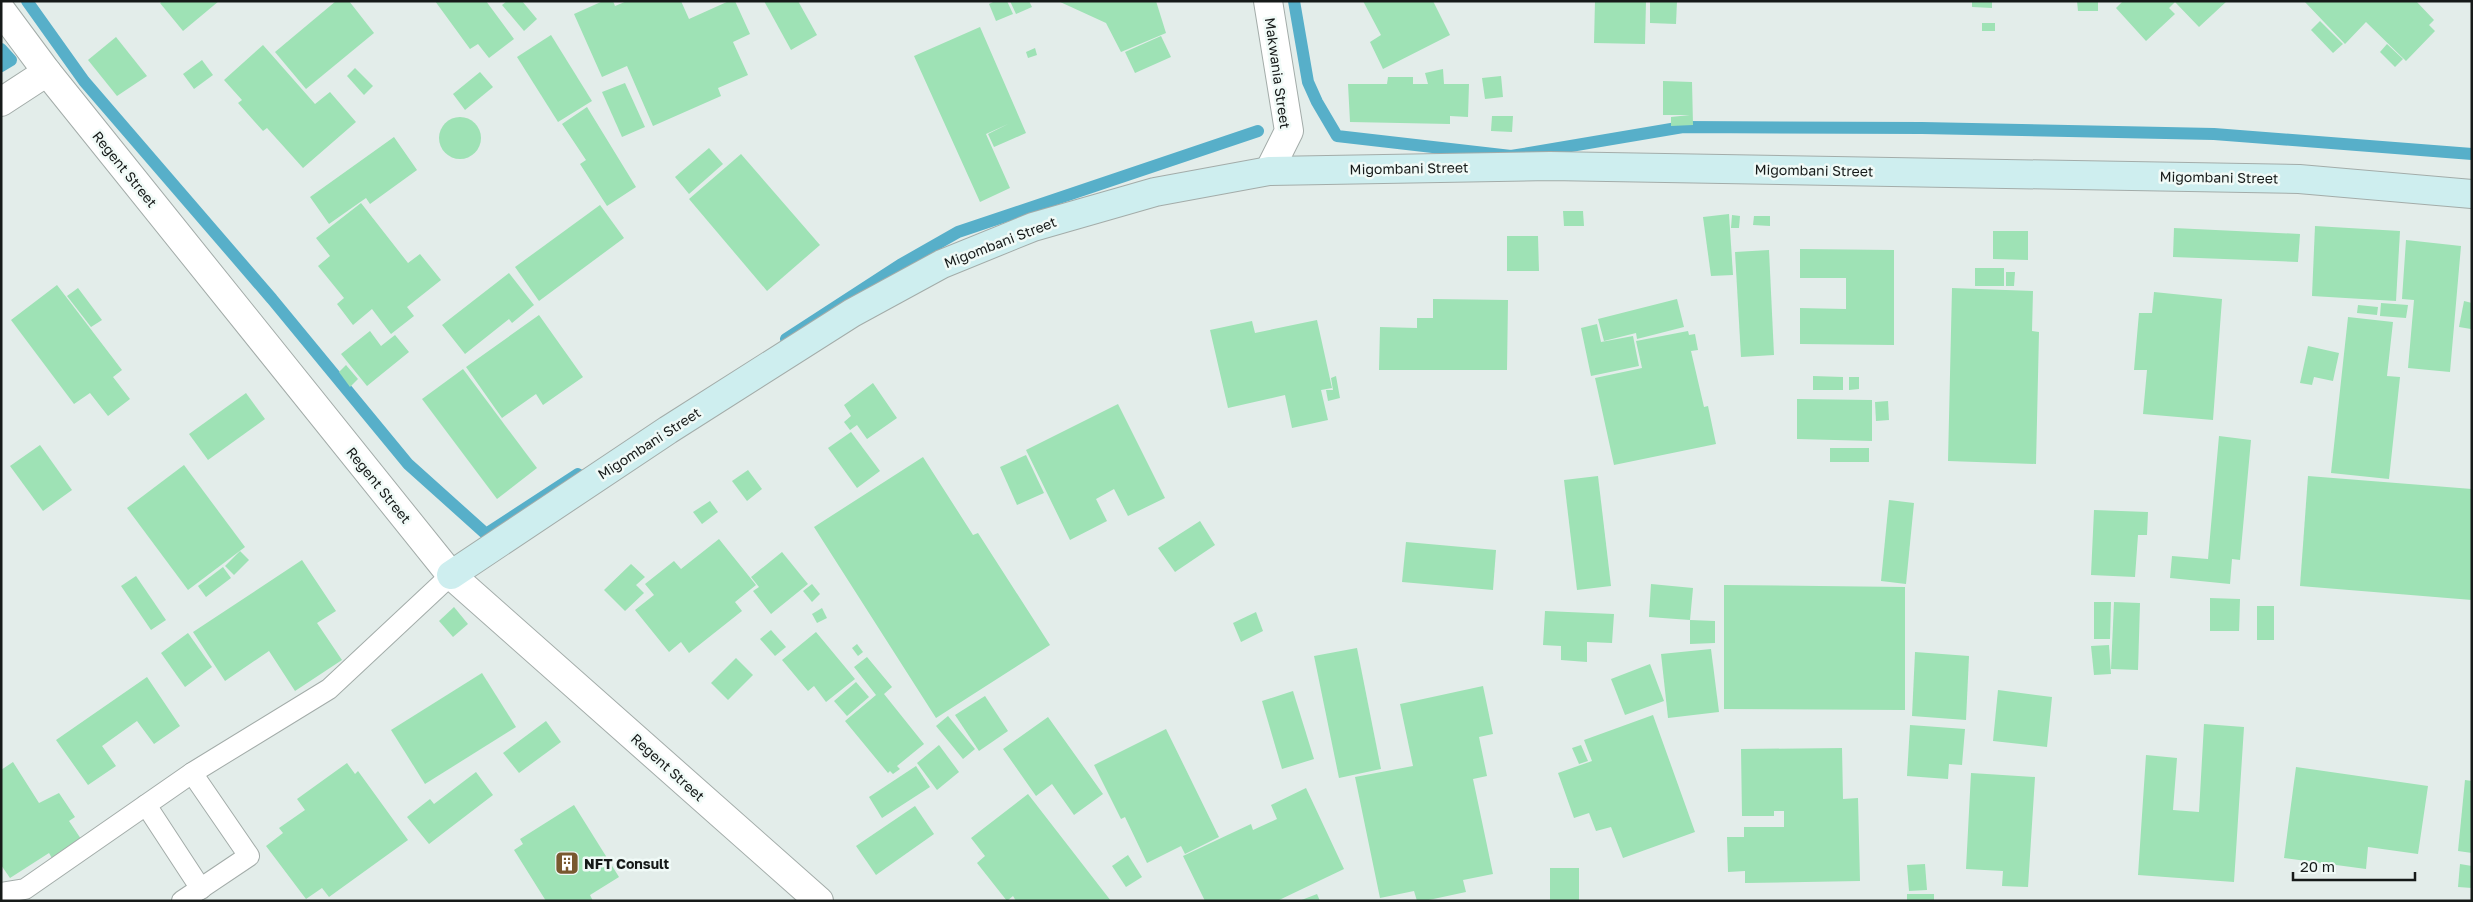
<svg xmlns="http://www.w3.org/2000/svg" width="2473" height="902" font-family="'Golos Text',sans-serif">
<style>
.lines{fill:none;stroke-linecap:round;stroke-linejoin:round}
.stream{stroke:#57afc9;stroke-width:12}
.building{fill:#9ee2b5}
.service-casing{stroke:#a3aca9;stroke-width:22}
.minor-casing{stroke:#a3aca9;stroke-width:30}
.secondary-casing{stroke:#a3aca9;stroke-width:30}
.service{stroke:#fff;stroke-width:20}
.minor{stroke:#fff;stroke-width:28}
.secondary{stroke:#ceeeef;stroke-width:28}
.labels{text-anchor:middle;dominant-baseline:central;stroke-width:5;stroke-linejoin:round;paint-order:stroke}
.street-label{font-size:14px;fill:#161a19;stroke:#f0faf7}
.poi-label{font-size:14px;font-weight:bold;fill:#161a19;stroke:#f0faf7;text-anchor:start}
</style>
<rect width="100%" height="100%" fill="#e3edea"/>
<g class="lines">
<!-- stream -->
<g class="stream">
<polyline points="27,1 84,81 272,299 408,464 486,534 578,474"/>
<polyline points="1294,1 1308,82 1317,102 1337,136 1511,156 1683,127 1922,128 2214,134 2472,154"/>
<polyline points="1,49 11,60 1,66"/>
<polyline points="786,339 900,265 958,232 1258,131"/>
</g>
</g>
<!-- building -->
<g class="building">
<polygon points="163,1 219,1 183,31 160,3"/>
<polygon points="336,1 349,1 374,33 306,89 275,52"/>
<polygon points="435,1 486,1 514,39 489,58 478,44 470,49"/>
<polygon points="507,1 522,1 537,19 524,31 502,5"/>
<polygon points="603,1 613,1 615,6 627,1 681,1 689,19 729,1 735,1 750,34 733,42 748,75 718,88 721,96 653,126 627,66 602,77 574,14"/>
<polygon points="764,1 798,1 817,35 791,50"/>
<polygon points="995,1 1007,1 1013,14 996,21 989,4"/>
<polygon points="1010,1 1029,1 1032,7 1016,14"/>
<polygon points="1058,1 1156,1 1166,33 1121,52 1106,23"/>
<polygon points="1363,1 1433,1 1450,35 1383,69 1370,42 1381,35"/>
<polygon points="1595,1 1646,1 1645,44 1594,43"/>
<polygon points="1650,1 1677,1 1676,24 1650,23"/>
<polygon points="1972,1 1992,1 1992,8 1972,7"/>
<polygon points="2077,1 2098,1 2098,11 2078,11"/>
<polygon points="2123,1 2227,1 2199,27 2175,2 2169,8 2175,14 2146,41 2116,8"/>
<polygon points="2304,1 2416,1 2434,20 2429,25 2435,31 2406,61 2366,22 2345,44"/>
<polygon points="2320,21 2343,44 2333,53 2311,30"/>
<rect x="1982" y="23" width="13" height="8"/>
<polygon points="980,27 1026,133 994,147 988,134 1008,124 986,134 1010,188 980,202 914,56"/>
<polygon points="551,35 592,101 558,122 517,57"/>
<polygon points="1161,36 1171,57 1135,73 1125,52"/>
<polygon points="116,37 147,76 117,96 88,60"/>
<polygon points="2387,44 2403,59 2395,67 2380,52"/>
<polygon points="263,45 315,104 330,92 356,122 303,168 267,128 263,131 238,103 242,100 224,80"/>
<polygon points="1035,48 1037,55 1028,58 1026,52"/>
<polygon points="202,60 213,75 194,89 183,74"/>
<polygon points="355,68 373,86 364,95 347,76"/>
<polygon points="1443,69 1444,84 1469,84 1468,117 1450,116 1450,124 1350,122 1348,84 1387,84 1388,77 1413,77 1413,84 1428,84 1425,73"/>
<polygon points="480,72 493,87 465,110 453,94"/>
<polygon points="1501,76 1503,97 1485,99 1482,78"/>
<polygon points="1663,81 1692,82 1693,125 1671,126 1671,117 1690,115 1663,115"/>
<polygon points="625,83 645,127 622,137 602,92"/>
<polygon points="587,107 636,187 607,206 580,164 586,160 562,124"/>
<polygon points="1492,116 1513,116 1512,132 1491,131"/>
<circle cx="460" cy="138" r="21"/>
<polygon points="394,137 417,170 370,204 366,198 329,224 310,197"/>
<polygon points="709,148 723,164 689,194 675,177"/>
<polygon points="741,154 820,245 767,291 689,199"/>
<polygon points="361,203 408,263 420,254 441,280 407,307 414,316 391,334 372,309 353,325 337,304 344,298 318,266 330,256 316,238"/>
<polygon points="600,205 624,238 539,301 515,267"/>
<polygon points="1563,211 1583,211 1584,226 1564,226"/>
<polygon points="1729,214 1733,275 1711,276 1703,217"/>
<polygon points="1732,215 1740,216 1739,228 1731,228"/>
<polygon points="1754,216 1770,216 1770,226 1753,225"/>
<polygon points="2315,226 2400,231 2396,301 2312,296"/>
<polygon points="2174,228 2300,234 2298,262 2173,257"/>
<polygon points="1993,231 2028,231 2028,260 1993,259"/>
<polygon points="1507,236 1538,236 1539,271 1507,271"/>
<polygon points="2406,240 2461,246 2450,372 2408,368 2414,300 2402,299"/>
<polygon points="1800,249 1894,250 1894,345 1800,344 1800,308 1846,309 1846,278 1800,278"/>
<polygon points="1769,250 1774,355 1741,357 1735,252"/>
<rect x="1975" y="268" width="29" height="18"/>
<polygon points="2006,272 2015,272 2014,286 2006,286"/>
<polygon points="509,273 534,305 512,323 509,319 465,354 442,325"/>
<polygon points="57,285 122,370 113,377 130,399 108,416 90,393 74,404 11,320"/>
<polygon points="78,288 102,320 91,327 67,296"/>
<polygon points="1952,288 2033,291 2032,331 2039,332 2036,464 1948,461"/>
<polygon points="2154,292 2222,299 2213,420 2143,414 2147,370 2134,370 2139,313 2152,313"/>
<polygon points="1433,299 1508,300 1507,370 1379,370 1380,327 1417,328 1417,318 1433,318"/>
<polygon points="1677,299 1684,327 1637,339 1636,333 1604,341 1598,319"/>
<polygon points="2464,301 2472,303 2471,329 2459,327"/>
<polygon points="2381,303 2408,305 2406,318 2380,316"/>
<polygon points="2358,305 2378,307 2377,315 2357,313"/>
<polygon points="539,315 583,377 543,405 536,394 502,418 466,367"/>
<polygon points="2348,317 2393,322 2387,376 2400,377 2389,479 2331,473"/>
<polygon points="1317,320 1332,388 1321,390 1328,420 1292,428 1285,395 1228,408 1210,330 1252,321 1255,333"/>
<polygon points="1597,324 1601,342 1633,336 1639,366 1591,376 1581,328"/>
<polygon points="370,331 381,346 395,335 409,352 367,386 341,354"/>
<polygon points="1688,331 1689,335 1695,334 1698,350 1691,351 1704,407 1708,406 1716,444 1614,465 1595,378 1642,368 1636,341"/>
<polygon points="2308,346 2339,353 2333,381 2314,377 2312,385 2300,383"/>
<polygon points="346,365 358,379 350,387 339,372"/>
<polygon points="463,369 537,468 497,499 422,399"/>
<polygon points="1336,376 1340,398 1328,401 1326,390 1333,390 1331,378"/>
<polygon points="1813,376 1843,377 1843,390 1813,390"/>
<polygon points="1849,377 1859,377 1859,389 1849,390"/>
<polygon points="873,383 897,418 867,439 857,425 850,430 844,422 851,416 844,405"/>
<polygon points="246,393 265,419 208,460 189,434"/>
<polygon points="1797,399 1872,400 1872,441 1797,439"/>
<polygon points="1888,401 1889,420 1876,421 1875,402"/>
<polygon points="1118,404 1165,498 1128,516 1114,489 1096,499 1107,521 1070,540 1026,450"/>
<polygon points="851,432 880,471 857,488 828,448"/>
<polygon points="2219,436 2251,440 2240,560 2232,559 2230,584 2170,578 2172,556 2208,559"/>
<polygon points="40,445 72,490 43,511 10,466"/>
<rect x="1830" y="448" width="39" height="14"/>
<polygon points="1026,455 1044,493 1017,505 1000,467"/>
<polygon points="923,457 973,535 978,533 1050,645 936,718 814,527"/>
<polygon points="184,465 245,547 188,590 127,508"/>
<polygon points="748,470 762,489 747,501 732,481"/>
<polygon points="1598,476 1611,586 1577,590 1564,480"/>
<polygon points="2308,476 2472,489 2472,600 2300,586"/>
<polygon points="1889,500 1914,503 1906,584 1881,581"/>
<polygon points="710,501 718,512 702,524 693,512"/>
<polygon points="2094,510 2148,512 2147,535 2138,535 2135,577 2091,575"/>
<polygon points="1200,521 1215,545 1175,572 1158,548"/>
<polygon points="719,539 756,585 735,602 742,611 689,653 681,642 669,652 635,610 654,595 645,584 674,561 681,569"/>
<polygon points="1406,542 1496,550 1493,590 1402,582"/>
<polygon points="240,551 249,560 234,575 225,566"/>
<polygon points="782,552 808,584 771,614 753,591 759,587 751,577"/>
<polygon points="302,560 336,611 317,623 342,660 295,691 269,651 225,681 193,632"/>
<polygon points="631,564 645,577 636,585 644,593 625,611 604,590"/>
<polygon points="223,567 231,578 206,597 198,586"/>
<polygon points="136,576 166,620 151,630 121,586"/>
<polygon points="812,584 820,594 812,602 803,591"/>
<polygon points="1651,584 1693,588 1690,620 1715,621 1715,643 1690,644 1690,620 1649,617"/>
<polygon points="1724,585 1905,587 1905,710 1724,709"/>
<polygon points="2210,598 2240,599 2239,631 2210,631"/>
<polygon points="2094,602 2111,602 2110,639 2094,639"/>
<polygon points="2114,602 2140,603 2138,670 2111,669"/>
<rect x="2257" y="606" width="17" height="34"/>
<polygon points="454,607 468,624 453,637 439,621"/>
<polygon points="822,608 827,618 817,623 812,614"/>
<polygon points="1545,611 1614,614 1612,643 1587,642 1587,662 1561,660 1561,646 1543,645"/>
<polygon points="1256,612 1263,631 1241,642 1233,623"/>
<polygon points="771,630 786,647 775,656 760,639"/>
<polygon points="816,632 855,679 826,702 814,686 808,691 782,660"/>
<polygon points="188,633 212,667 185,687 161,653"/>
<polygon points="857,644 863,652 858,656 852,648"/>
<polygon points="2109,645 2111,674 2094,675 2091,646"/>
<polygon points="1357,648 1381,769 1339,778 1314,656"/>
<polygon points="1711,649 1719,712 1668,718 1661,654"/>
<polygon points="1915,652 1969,656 1966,720 1912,716"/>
<polygon points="867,657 892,687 884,694 924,744 897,766 900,769 893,774 890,771 888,773 845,721 876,695 854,667"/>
<polygon points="736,658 753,675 728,700 711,683"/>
<polygon points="1650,664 1664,701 1625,715 1611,679"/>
<polygon points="482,673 516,727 425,784 391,730"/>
<polygon points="147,677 180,726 154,744 137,721 102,746 116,766 88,785 56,740"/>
<polygon points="856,682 869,697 847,716 834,701"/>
<polygon points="1483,686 1493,734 1479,737 1487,776 1473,779 1493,874 1463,880 1466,892 1424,901 1417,901 1414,891 1380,898 1355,777 1413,766 1400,704"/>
<polygon points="1998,690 2052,697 2047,747 1993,741"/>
<polygon points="1293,691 1314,759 1282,769 1262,701"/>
<polygon points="985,696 1008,731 979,751 955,715"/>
<polygon points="1653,715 1695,832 1623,858 1611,827 1596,831 1589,813 1574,818 1558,773 1592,761 1584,740"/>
<polygon points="948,716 975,749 963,759 936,726"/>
<polygon points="1048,717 1103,794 1074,815 1052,784 1036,796 1003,749"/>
<polygon points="546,721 561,742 519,773 503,753"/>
<polygon points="2204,724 2244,727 2234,882 2138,875 2146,755 2177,758 2173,810 2199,812"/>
<polygon points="1910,725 1965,729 1962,765 1949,764 1948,779 1907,776"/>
<polygon points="1166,729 1219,837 1185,854 1181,846 1147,863 1125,817 1121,819 1094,765"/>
<polygon points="939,745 959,772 937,790 917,763"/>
<polygon points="1581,745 1588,761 1579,764 1572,748"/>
<polygon points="1842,748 1843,799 1858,798 1860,881 1745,883 1745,871 1728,872 1727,837 1744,837 1744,827 1784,827 1784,811 1774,811 1774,816 1742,816 1741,749"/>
<polygon points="13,762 39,803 59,793 75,817 69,821 83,842 53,860 49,853 10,878 1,865 1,770"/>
<polygon points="347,763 355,774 358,771 408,840 329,897 322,888 306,899 266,846 283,833 279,828 305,810 297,799"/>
<polygon points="916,766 930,787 882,818 869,797"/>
<polygon points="2296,767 2428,786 2418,854 2368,847 2366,869 2284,858"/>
<polygon points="476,772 493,795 429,844 407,817 430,799 434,804"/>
<polygon points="1971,773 2035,777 2028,887 2002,886 2003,871 1966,869"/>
<polygon points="2465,780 2472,781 2472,853 2458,851"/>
<polygon points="1306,788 1344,869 1277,901 1205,901 1183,856 1251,824 1253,830 1277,819 1271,805"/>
<polygon points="1028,794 1111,901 1016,901 1013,896 1007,901 977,863 985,856 971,838"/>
<polygon points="574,805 619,877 590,895 593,901 546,901 514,850 523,844 520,839"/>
<polygon points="915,806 934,834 876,875 856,846"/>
<polygon points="1128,855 1142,877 1126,887 1112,866"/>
<polygon points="1925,864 1927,890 1909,891 1907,865"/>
<polygon points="2460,864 2472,866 2472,888 2458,887"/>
<rect x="1550" y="868" width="29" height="33"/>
<polygon points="1317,894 1320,901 1299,901"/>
<rect x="1907" y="894" width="27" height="7"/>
</g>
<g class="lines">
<!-- service casing -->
<g class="service-casing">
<g id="service">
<polyline points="146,805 201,889"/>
<polyline points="1,893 25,889 192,773 329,689 451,575"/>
<polyline points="182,901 249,856 192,773"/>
</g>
</g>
<!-- minor casing -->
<g class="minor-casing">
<g id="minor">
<polyline points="1268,1 1289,131 1269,171"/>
<polyline points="1,10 47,72 451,575 819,901"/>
<polyline points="1,102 47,72"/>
</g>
</g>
<!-- secondary casing -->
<g class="secondary-casing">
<polyline id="secondary" points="451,575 668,430 852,313 942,264 1033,227 1155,192 1269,171 1550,166 2299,179 2472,194"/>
</g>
<!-- service -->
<use href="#service" class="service"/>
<!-- minor -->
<use href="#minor" class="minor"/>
<!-- secondary -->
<use href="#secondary" class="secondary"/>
</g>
<!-- icons -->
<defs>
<g id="building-square" transform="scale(1.25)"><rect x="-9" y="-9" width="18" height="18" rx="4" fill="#79582f" stroke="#f0faf7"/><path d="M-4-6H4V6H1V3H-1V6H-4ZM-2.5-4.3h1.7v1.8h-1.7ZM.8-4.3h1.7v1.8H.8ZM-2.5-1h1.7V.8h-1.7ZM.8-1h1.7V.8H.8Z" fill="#fff"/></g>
</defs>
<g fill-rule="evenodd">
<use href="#building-square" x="567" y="863"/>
</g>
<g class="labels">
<!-- street labels -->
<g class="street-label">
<text transform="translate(1278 73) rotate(82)">Makwania Street</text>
<text transform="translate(1409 168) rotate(-1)">Migombani Street</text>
<text transform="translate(125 169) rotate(51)">Regent Street</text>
<text transform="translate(1814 170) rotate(1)">Migombani Street</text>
<text transform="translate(2219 177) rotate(1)">Migombani Street</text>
<text transform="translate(1000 242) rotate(-21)">Migombani Street</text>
<text transform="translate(649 443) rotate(-33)">Migombani Street</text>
<text transform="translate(379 485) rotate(51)">Regent Street</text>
<text transform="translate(668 767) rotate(42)">Regent Street</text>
</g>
<!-- poi labels -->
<g class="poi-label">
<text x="584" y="863">NFT Consult</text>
</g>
</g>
<!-- border -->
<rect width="2473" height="902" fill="none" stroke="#161a19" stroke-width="5"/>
<!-- scale -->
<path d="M2293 872v8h122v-8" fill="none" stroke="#161a19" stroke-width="2.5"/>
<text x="2300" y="872" font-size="15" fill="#161a19" stroke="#f0faf7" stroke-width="4" paint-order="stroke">20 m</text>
</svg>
